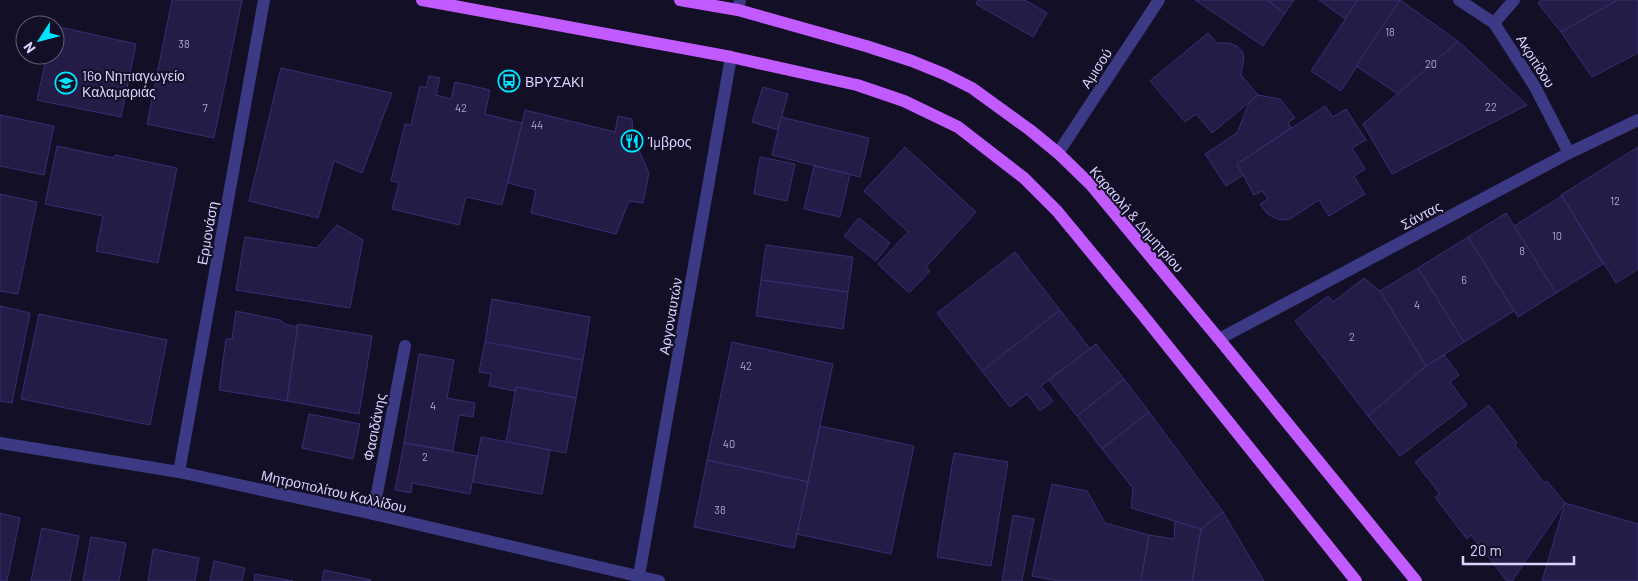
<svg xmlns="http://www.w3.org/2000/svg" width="1638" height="581" font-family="Barlow,sans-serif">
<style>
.building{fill:#241b47;stroke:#3b2d73}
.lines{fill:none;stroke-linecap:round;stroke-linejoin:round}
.minor{stroke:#3d3a85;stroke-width:12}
.major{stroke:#c25bff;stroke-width:12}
.labels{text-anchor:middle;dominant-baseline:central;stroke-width:4;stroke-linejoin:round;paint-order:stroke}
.number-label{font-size:11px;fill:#aca6d1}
.street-label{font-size:14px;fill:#d9d4ff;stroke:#130f26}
.poi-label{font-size:14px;fill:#d9d4ff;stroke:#130f26;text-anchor:start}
</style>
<rect width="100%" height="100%" fill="#130f26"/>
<!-- building -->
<g class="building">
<polygon points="172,0 242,0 214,138 147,124"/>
<polygon points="978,0 1025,0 1047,13 1033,37 976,4"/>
<polygon points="1195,0 1267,0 1285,13 1263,46"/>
<polygon points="1267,0 1294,0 1285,13"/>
<polygon points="1319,0 1358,0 1345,19"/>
<polygon points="1358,0 1400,0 1341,91 1311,71"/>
<polygon points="1400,0 1458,41 1398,94 1356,66"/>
<polygon points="1541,0 1618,0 1561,32 1538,3"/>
<polygon points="1618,0 1638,0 1638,53 1592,77 1561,32"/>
<polygon points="55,26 136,44 121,117 37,100 47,55 55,55"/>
<polygon points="1208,33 1217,43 1229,43 1237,46 1242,51 1244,57 1241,75 1258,95 1212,133 1196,114 1185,122 1150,81"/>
<polygon points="1458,41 1527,105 1392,174 1363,124"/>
<polygon points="281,68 392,93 362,173 334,161 318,218 249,201"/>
<polygon points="429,76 440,78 436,95 451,99 455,82 490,90 485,114 522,123 502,205 466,197 459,225 392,209 399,183 391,181 405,124 411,125 420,86 426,88"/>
<polygon points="763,87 788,94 778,130 752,122"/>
<polygon points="1258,95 1280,99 1295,118 1288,122 1291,128 1237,164 1243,175 1226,186 1205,154 1237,133 1249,103"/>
<polygon points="1325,106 1333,117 1346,109 1366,140 1352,148 1365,169 1354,176 1365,194 1329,216 1319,200 1290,219 1280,220 1269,215 1264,210 1260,204 1268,199 1262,191 1254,195 1237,164"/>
<polygon points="525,110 615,132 618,116 632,119 633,137 649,173 643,203 629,201 616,234 531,213 536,190 508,183"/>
<polygon points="0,115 54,126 44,175 0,166"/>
<polygon points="781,117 869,138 860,177 772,155"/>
<polygon points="57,146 114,158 115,155 177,168 158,263 96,251 103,216 45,204"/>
<polygon points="905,147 976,212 926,267 930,271 909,293 878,264 908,232 864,191"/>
<polygon points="1638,147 1638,269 1616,283 1561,195"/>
<polygon points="760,157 795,164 787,201 754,194"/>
<polygon points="814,166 850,174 840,217 804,209"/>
<polygon points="0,194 37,202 18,294 0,291"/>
<polygon points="1562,196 1603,264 1556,293 1514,226"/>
<polygon points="1506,213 1556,293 1518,317 1468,237"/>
<polygon points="859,218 890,243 876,261 844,236"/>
<polygon points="337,225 363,240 350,308 236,290 245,237 317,248"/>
<polygon points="1468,237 1514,311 1464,342 1418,268"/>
<polygon points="766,245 853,257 848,292 761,280"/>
<polygon points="1015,252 1060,310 982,371 937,313"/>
<polygon points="1418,268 1464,342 1426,366 1380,291"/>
<polygon points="1364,278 1380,291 1426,366 1368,416 1295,321 1328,296 1333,302"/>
<polygon points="761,280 848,292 843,329 756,316"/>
<polygon points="492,299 590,317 583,360 485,342"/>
<polygon points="0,306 30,313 12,403 0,401"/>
<polygon points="1060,310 1090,349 1041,386 1053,401 1040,411 1027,394 1010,407 982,371"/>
<polygon points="236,311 280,320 285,324 296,327 298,324 287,401 219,390 226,339 232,339"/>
<polygon points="39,314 167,340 150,425 21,399"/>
<polygon points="298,324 372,336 359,414 287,401"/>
<polygon points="485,342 583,360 576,398 516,387 515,391 489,386 491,374 479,372"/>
<polygon points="732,342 833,364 808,482 707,460"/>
<polygon points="1096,344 1124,379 1077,416 1049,380"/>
<polygon points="419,354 454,360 447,398 475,403 473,417 459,415 453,451 404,443"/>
<polygon points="1444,355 1459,375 1450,382 1467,405 1400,456 1368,416 1426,366"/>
<polygon points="1124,379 1149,412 1102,449 1077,416"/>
<polygon points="516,387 576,398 566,453 506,442"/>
<polygon points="1489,405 1517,443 1515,445 1544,483 1547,481 1565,503 1512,581 1507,581 1471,535 1467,539 1435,497 1440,494 1415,462"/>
<polygon points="1149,412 1223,512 1201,529 1131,508 1133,488 1102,449"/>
<polygon points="309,414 360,424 353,459 302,448"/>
<polygon points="820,426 914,446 891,554 797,534"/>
<polygon points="481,437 550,450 542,494 473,482"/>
<polygon points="404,443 477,456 470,494 412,483 411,493 395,490"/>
<polygon points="954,453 1008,462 991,566 937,557"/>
<polygon points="707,460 808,482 794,548 694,527"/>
<polygon points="1052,484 1087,491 1105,523 1149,535 1141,581 1058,581 1032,576"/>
<polygon points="1565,503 1638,524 1638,581 1542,581"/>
<polygon points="1223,512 1264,581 1192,581 1201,529"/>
<polygon points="0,513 20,518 7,581 0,581"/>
<polygon points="1013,515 1034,519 1022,581 1002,581"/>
<polygon points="1175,521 1201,529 1192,581 1141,581 1149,535 1174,539"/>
<polygon points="42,528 79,536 70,581 31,581"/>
<polygon points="91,537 126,543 119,581 83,581"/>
<polygon points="153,549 199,558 195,581 148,581"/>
<polygon points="214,561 245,568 242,581 210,581"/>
<polygon points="324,570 371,580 370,581 322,581"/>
<polygon points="255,574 293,581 254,581"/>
</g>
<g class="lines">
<!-- minor -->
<g class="minor">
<polyline points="1459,0 1494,23 1535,87 1569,153"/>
<polyline points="738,10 740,0"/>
<polyline points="1494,23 1514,0"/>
<polyline points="1058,153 1159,0"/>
<polyline points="1219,339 1569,153 1638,120"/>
<polyline points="0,443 179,472 373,514 659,581"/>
<polyline points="179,472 264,0"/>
<polyline points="373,514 405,346"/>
<polyline points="638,581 731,57"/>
</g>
<!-- major -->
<g class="major">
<polyline points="422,0 731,57 857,85 904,101 958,127 1024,178 1057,211 1142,314 1356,581"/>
<polyline points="680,0 738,10 866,46 912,61 944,74 972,88 1030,130 1058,153 1091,185 1219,339 1416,581"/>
</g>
</g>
<!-- icons -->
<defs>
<g id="bus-ring" transform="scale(1.125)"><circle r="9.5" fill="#130f26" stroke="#00e5ff" stroke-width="1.5"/><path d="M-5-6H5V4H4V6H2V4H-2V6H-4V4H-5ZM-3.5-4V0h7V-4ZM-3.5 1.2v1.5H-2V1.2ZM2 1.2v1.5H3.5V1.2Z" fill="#00e5ff"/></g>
<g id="school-ring" transform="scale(1.125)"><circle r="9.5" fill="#130f26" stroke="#00e5ff" stroke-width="1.5"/><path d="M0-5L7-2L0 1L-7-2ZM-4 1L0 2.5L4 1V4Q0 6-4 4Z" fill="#00e5ff"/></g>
<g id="restaurant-ring" transform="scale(1.125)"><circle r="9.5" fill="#130f26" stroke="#00e5ff" stroke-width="1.5"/><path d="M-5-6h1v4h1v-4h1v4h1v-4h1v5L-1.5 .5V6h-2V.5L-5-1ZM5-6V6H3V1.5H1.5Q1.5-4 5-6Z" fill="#00e5ff"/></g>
</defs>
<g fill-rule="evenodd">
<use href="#bus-ring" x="509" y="81"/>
<use href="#school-ring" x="66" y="83"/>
<use href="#restaurant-ring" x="632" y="141"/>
</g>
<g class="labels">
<!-- number labels -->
<g class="number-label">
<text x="1390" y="31">18</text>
<text x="184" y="43">38</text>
<text x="1431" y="63">20</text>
<text x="1491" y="106">22</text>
<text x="205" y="107">7</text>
<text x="461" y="107">42</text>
<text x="537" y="124">44</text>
<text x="1615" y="200">12</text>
<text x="1557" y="235">10</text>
<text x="1522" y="250">8</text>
<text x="1464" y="279">6</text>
<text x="1417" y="304">4</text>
<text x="1352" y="336">2</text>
<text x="746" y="365">42</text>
<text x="433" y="405">4</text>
<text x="729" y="443">40</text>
<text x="425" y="456">2</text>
<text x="720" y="509">38</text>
</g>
<!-- street labels -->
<g class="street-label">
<text transform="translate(1536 61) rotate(58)">Ακριτίδου</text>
<text transform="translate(1096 68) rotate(-57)">Αμισού</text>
<text transform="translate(1421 215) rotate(-28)">Σάντας</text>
<text transform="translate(1137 219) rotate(49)">Καραολή &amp; Δημητρίου</text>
<text transform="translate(207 233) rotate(-80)">Ερμονάση</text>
<text transform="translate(670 316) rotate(-80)">Αργοναυτών</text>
<text transform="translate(374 427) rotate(-79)">Φασιδάνης</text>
<text transform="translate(334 491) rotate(13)">Μητροπολίτου Καλλίδου</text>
</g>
<!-- poi labels -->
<g class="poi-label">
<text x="82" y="75">16ο Νηπιαγωγείο<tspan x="82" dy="16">Καλαμαριάς</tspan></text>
<text x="525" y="81">ΒΡΥΣΑΚΙ</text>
<text x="648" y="141">Ίμβρος</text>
</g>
</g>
<!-- north arrow -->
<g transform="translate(40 40) rotate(234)"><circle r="24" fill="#130f26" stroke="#625e7d"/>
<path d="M0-4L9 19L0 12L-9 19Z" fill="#00e5ff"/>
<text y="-8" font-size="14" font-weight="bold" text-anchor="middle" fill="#d9d4ff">N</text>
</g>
<!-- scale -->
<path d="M1463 556v8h111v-8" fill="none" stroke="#d9d4ff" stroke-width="2.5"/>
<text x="1470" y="556" font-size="15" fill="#d9d4ff" stroke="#130f26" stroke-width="4" paint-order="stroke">20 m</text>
</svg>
